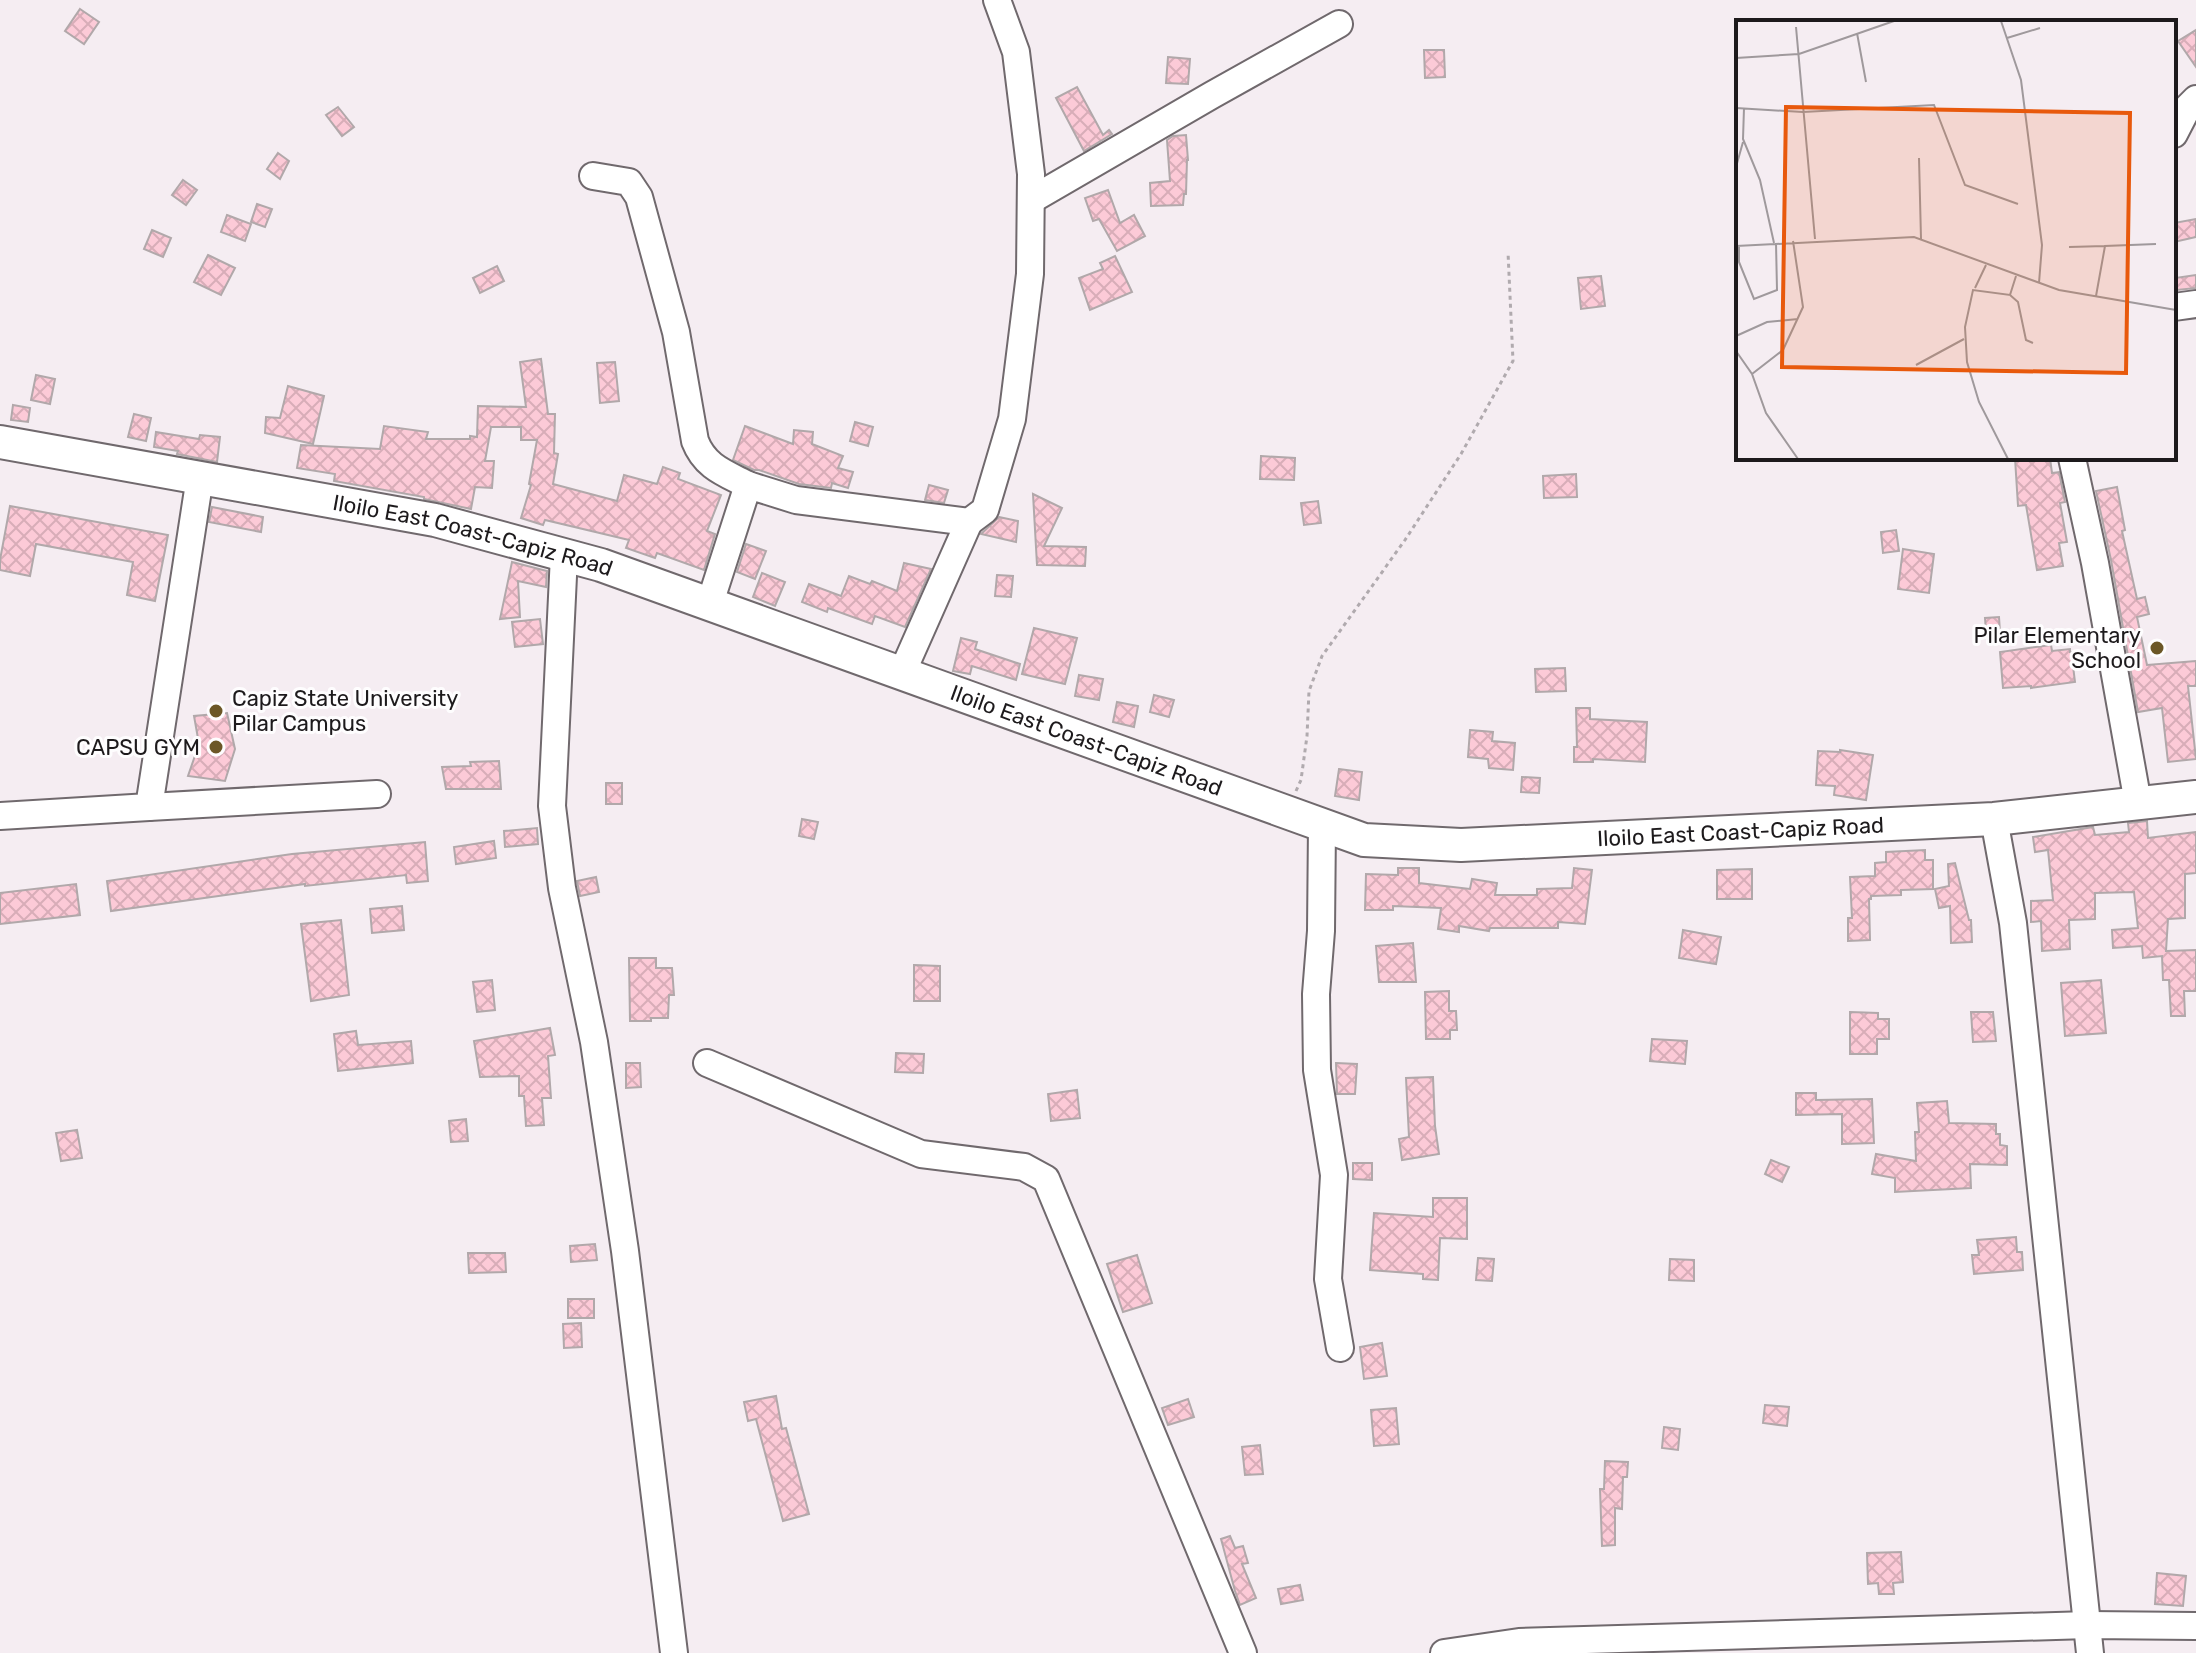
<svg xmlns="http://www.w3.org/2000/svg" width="2196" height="1653" font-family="Rubik,sans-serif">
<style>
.building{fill:url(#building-cross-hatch);stroke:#b1a8aa;stroke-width:2}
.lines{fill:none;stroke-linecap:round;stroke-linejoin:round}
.minor-casing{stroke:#70696d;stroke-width:30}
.major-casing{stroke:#70696d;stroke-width:36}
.path{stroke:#b0aaae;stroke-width:3;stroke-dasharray:4 4;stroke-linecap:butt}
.minor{stroke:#fff;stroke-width:26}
.major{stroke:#fff;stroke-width:32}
.poi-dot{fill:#6c5726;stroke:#fefdfe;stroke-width:3}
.labels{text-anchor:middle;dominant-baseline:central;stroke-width:6;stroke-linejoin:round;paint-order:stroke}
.street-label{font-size:22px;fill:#1d1a1c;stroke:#fefdfe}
.poi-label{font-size:22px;fill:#1d1a1c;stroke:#fefdfe;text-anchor:end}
.inset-road{fill:none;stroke:#9f999c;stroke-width:2}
.view{fill:#e8590c;fill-opacity:0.15;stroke:#e8590c;stroke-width:4}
.inset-edge{fill:none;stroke:#1d1a1c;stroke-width:4}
</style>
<defs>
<pattern id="building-cross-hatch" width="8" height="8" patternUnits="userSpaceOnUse" patternTransform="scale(2)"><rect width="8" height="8" fill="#fccad7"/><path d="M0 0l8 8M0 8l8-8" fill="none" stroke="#d8adb8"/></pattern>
</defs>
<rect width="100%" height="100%" fill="#f5edf2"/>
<!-- building -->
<g class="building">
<polygon points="80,9 99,22 84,44 65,31"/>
<polygon points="2196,30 2196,67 2178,41"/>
<polygon points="1424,50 1444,50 1445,77 1425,78"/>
<polygon points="1168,57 1190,59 1188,84 1166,83"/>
<polygon points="1077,87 1103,135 1109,130 1112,134 1084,151 1056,98"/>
<polygon points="338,107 354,127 342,136 326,115"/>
<polygon points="1186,135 1188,160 1187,160 1186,194 1184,194 1183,205 1151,206 1150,183 1170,181 1167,140 1173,136"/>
<polygon points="278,153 289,161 280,179 267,169"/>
<polygon points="183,180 197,190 186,205 172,195"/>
<polygon points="1108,190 1120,223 1134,215 1145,236 1117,251 1099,219 1093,221 1085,198"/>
<polygon points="257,204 272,209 265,227 251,222"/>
<polygon points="227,215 251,224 245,241 221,232"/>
<polygon points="2196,219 2196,237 2174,242 2174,223"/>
<polygon points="152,230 171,238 163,257 144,249"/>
<polygon points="208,255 235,268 221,295 194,282"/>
<polygon points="1115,256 1132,292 1090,310 1079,278 1103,269 1100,263"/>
<polygon points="497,266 504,281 480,293 473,278"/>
<polygon points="2196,275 2196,288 2177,290 2175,278"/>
<polygon points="1601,276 1605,306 1581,309 1578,278"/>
<polygon points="541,359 548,414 555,414 554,453 558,454 553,484 617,501 624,475 657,484 663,467 680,473 678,479 721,495 707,531 715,534 704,570 657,553 655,558 626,548 629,540 545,520 543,525 521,518 531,485 529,484 537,440 521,440 521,427 491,427 485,461 494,461 492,488 475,487 471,509 424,499 424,497 334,481 335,474 297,468 301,445 380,449 384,426 428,432 426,439 470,439 470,436 477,437 478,406 526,407 520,362"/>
<polygon points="615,362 619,401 600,403 597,363"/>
<polygon points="36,375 55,379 50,404 31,400"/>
<polygon points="288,386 324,396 313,444 265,433 266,417 280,418"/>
<polygon points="13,405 30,408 28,422 11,420"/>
<polygon points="134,414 151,418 146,441 128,437"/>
<polygon points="855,422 873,427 868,446 850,441"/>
<polygon points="745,426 793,444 794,430 813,432 812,444 843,456 838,468 853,472 848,488 832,483 831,488 799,484 759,470 754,470 733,460"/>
<polygon points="156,432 199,439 200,435 220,437 217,462 177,454 178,451 154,447"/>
<polygon points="1261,456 1295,458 1294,480 1260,479"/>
<polygon points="2015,458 2050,458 2052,473 2059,472 2065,502 2060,503 2067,542 2059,543 2063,566 2037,570 2026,505 2018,506"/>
<polygon points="1576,474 1577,497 1544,498 1543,476"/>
<polygon points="929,485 948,490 944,503 925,500"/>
<polygon points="2117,487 2125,530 2122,531 2137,599 2145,597 2149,614 2137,617 2147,665 2196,661 2196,686 2188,686 2196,759 2168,762 2162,708 2138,712 2111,560 2096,491"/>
<polygon points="1033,494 1062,508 1044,546 1086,547 1085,566 1037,565"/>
<polygon points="1318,501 1321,523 1304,525 1301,503"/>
<polygon points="10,506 168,535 155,601 127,595 133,562 36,544 30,576 0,570 0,560"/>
<polygon points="212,507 263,517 261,532 209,522"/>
<polygon points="999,517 1018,521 1016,542 981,534"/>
<polygon points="1896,530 1899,551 1883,553 1881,532"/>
<polygon points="746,544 766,551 755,579 737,572"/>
<polygon points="1903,549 1934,554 1929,593 1898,589"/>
<polygon points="512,562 547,571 546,587 518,581 520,617 500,619"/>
<polygon points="904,563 931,569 905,627 875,616 872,624 828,608 827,612 802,602 809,584 841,596 849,576 870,584 872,581 897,591"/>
<polygon points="762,573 785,582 775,606 753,597"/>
<polygon points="997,575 1013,576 1011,597 995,596"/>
<polygon points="1999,617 2000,632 1986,632 1985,618"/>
<polygon points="540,619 543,644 515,647 512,622"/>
<polygon points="1034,628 1077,638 1065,684 1022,674"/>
<polygon points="961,638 977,642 975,649 1020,664 1016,680 972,666 970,674 953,671"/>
<polygon points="2051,645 2052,651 2070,649 2070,652 2075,652 2076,665 2073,666 2075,682 2031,688 2031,686 2003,688 2000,652"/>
<polygon points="1565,668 1566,691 1536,692 1535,669"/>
<polygon points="1079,675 1103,679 1099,700 1075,696"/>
<polygon points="1154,695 1174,700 1169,717 1150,712"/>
<polygon points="1117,702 1138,706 1134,727 1113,722"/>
<polygon points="1576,708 1590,708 1590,719 1647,722 1645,762 1593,759 1593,762 1574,762 1574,747 1577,747"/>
<polygon points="227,713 235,749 225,781 188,776 199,744 194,716"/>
<polygon points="1470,730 1493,732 1492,741 1515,743 1513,770 1489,768 1488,759 1468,757"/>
<polygon points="1840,750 1873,755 1866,800 1834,795 1835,786 1816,785 1818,751 1840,752"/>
<polygon points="499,761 501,789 446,789 442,767 471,766 470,762"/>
<polygon points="1339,769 1362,772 1359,800 1335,796"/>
<polygon points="1522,777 1540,778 1539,793 1521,792"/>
<rect x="606" y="783" width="16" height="21"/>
<polygon points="802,819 818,822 814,839 799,836"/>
<polygon points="2147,821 2148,838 2196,832 2196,873 2185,874 2185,918 2168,919 2166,951 2196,950 2196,991 2184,991 2185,1016 2171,1016 2169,980 2163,980 2162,956 2143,958 2142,946 2113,948 2112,930 2138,928 2134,892 2095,893 2095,919 2069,920 2070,949 2042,951 2041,921 2031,922 2031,901 2053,900 2048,850 2035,852 2033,837 2093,827 2095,835 2129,832 2128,823"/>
<polygon points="537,828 538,844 505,847 504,831"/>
<polygon points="494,841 496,858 456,864 454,847"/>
<polygon points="425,842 428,881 407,883 406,875 305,886 305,884 111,911 107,881 292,854"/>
<polygon points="1925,850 1925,860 1933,860 1933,889 1901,890 1901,895 1871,896 1871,899 1869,899 1870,940 1848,941 1848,918 1852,918 1850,877 1875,876 1875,863 1886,862 1886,852"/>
<polygon points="1955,863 1969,920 1971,920 1972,942 1951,943 1950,906 1939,908 1935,889 1949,886 1948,864"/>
<polygon points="1398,868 1419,868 1419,883 1470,889 1472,879 1497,883 1495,895 1537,895 1537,889 1572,888 1574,868 1592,870 1585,924 1558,922 1558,928 1490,928 1489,931 1459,926 1459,932 1438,929 1441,908 1393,906 1393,910 1365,910 1366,874 1398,875"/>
<polygon points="1752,869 1752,899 1717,899 1717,870"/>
<polygon points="596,877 599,892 580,896 577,881"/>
<polygon points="76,884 80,915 0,924 0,893"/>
<polygon points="402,906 404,930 372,933 370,909"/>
<polygon points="341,920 349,995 311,1001 301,924"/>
<polygon points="1683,930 1721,937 1716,964 1679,958"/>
<polygon points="1413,943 1416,982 1379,982 1376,946"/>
<polygon points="629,958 656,958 656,968 672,968 674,995 669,995 668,1018 651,1018 651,1021 630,1021"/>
<polygon points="914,965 940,966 940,1001 914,1001"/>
<polygon points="492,980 495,1010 477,1012 473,982"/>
<polygon points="2101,980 2106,1033 2065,1036 2061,983"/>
<polygon points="1449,991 1449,1011 1456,1011 1457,1030 1450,1030 1450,1039 1426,1039 1425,992"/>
<polygon points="1850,1012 1878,1013 1878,1019 1889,1019 1889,1039 1877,1039 1877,1054 1850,1054"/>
<polygon points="1971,1012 1993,1012 1996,1041 1973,1042"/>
<polygon points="550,1028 555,1055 548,1056 551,1098 542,1098 544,1125 526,1126 524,1096 519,1096 519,1076 480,1077 474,1041"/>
<polygon points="356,1031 358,1045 411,1041 413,1063 338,1071 334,1034"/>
<polygon points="1652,1039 1687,1041 1685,1064 1650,1061"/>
<polygon points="896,1053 924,1054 923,1073 895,1072"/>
<polygon points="626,1063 640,1063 641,1087 626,1088"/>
<polygon points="1336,1063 1357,1064 1355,1094 1337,1094"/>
<polygon points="1433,1077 1435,1126 1439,1154 1402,1160 1399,1139 1409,1137 1406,1078"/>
<polygon points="1077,1090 1080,1118 1051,1121 1048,1094"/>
<polygon points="1796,1093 1816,1093 1816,1100 1872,1099 1874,1143 1842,1144 1842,1114 1796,1115"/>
<polygon points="1947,1101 1949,1123 1996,1124 1996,1134 2000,1134 2000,1145 2007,1146 2007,1165 1970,1164 1971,1188 1895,1192 1895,1178 1872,1174 1876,1154 1916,1161 1915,1132 1919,1132 1917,1103"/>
<polygon points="466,1119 468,1141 451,1142 449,1121"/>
<polygon points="77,1130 82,1158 61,1161 56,1133"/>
<polygon points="1771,1160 1789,1167 1782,1182 1765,1174"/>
<polygon points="1353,1163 1372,1163 1372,1180 1353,1179"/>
<polygon points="1433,1198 1467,1198 1467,1239 1440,1238 1438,1280 1423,1279 1423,1274 1370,1270 1374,1213 1433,1217"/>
<polygon points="2016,1237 2017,1252 2022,1252 2023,1270 1974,1274 1972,1255 1979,1255 1977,1240"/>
<polygon points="595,1244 597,1260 571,1262 570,1246"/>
<polygon points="468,1253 505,1253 506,1272 469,1273"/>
<polygon points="1137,1255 1152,1303 1123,1312 1107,1264"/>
<polygon points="1478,1258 1494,1259 1492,1281 1476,1280"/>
<polygon points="1670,1259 1694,1260 1694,1281 1669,1280"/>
<rect x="568" y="1299" width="26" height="19"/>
<polygon points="581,1323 582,1347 564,1348 563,1324"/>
<polygon points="1382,1343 1387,1376 1364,1379 1360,1347"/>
<polygon points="776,1396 782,1429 786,1428 809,1514 783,1521 756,1419 748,1421 744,1402"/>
<polygon points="1188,1399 1194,1417 1168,1425 1162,1408"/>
<polygon points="1765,1405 1789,1407 1787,1426 1763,1423"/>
<polygon points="1396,1408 1399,1444 1374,1446 1371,1410"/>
<polygon points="1664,1427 1680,1429 1678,1450 1662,1448"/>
<polygon points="1260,1445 1263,1474 1245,1475 1242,1447"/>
<polygon points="1605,1461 1628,1462 1627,1477 1623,1477 1622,1509 1615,1508 1615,1545 1602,1546 1600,1489 1604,1489"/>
<polygon points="1230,1536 1235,1548 1243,1546 1248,1563 1242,1564 1256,1598 1240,1605 1235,1591 1221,1539"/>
<polygon points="1901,1552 1903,1582 1893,1583 1894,1594 1879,1594 1878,1583 1868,1584 1867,1553"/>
<polygon points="2157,1573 2186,1576 2183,1606 2155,1604"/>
<polygon points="1300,1585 1303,1600 1281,1604 1278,1589"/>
</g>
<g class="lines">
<!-- minor casing -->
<g class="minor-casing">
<g id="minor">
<polyline points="2174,134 2188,107 2196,99"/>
<path d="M593,176L629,182L639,197L676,332L695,441C705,467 725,473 748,485"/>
<polyline points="1031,200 1212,95 1339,24"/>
<polyline points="2174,307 2196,304"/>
<polyline points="2072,458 2095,563 2138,803"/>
<polyline points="564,555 552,806 562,888 594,1042 625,1251 674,1653"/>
<polyline points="710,603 748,485 796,500 969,522 985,510 1012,419 1030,274 1031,174 1016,52 997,0"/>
<polyline points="902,673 969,522"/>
<polyline points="149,807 377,794"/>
<polyline points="0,816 149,807 200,477"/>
<polyline points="1994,819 2013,923 2090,1653"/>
<polyline points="1322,825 1321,931 1316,994 1317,1070 1334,1175 1328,1279 1340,1348"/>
<polyline points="707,1063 921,1154 1024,1167 1046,1179 1243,1653"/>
<polyline points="1444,1653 1519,1642 2088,1625 2196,1626"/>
</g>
</g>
<!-- major casing -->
<g class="major-casing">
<g id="major">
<path id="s1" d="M0,442L435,520L601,565L1364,840L1461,845L1994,819L2196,797"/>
</g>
</g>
<!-- path -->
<polyline class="path" points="1296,791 1301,780 1307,736 1309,691 1322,656 1405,540 1461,454 1513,361 1508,252"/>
<!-- minor -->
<use href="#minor" class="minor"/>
<!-- major -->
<use href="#major" class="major"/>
</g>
<!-- markers -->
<g class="poi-dot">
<circle cx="2157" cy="648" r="8"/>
<circle cx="216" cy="711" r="8"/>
<circle cx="216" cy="747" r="8"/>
</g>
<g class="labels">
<!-- street labels -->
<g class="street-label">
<text stroke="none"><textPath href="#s1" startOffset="482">Iloilo East Coast-Capiz Road</textPath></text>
<text stroke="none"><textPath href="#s1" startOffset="1130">Iloilo East Coast-Capiz Road</textPath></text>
<text stroke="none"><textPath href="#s1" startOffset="1802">Iloilo East Coast-Capiz Road</textPath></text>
</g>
<!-- poi labels -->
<g class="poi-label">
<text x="2141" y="635">Pilar Elementary<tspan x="2141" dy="25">School</tspan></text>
<text x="232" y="698" text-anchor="start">Capiz State University<tspan x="232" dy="25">Pilar Campus</tspan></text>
<text x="200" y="747">CAPSU GYM</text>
</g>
</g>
<!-- overview -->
<g transform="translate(1736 20)">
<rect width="440" height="440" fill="#f5edf2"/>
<path class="inset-road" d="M265,1L285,60L306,225L303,263M60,7L79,219M121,13L130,62M271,18L304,8M0,38L63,34L158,1M0,88L67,92L198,85L229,165L282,184M8,88L7,119L24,160L38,223M183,138L185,219M0,147L7,122M0,226L178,217L323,270L440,290M3,226V242L18,279L41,270L40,223M333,227L369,226M239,268L250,245M274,275L282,282L290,320L297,323M360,276L369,226L420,224M0,316L31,302L62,299M0,331L16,354L30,393L62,439M180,345L228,319M16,354L47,330L67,287L57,221M272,439L243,382L231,342L229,307L237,270L274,275L280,256"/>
<path class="view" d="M50,87L394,93L390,353L46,347Z"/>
<rect width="440" height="440" class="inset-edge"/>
</g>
</svg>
